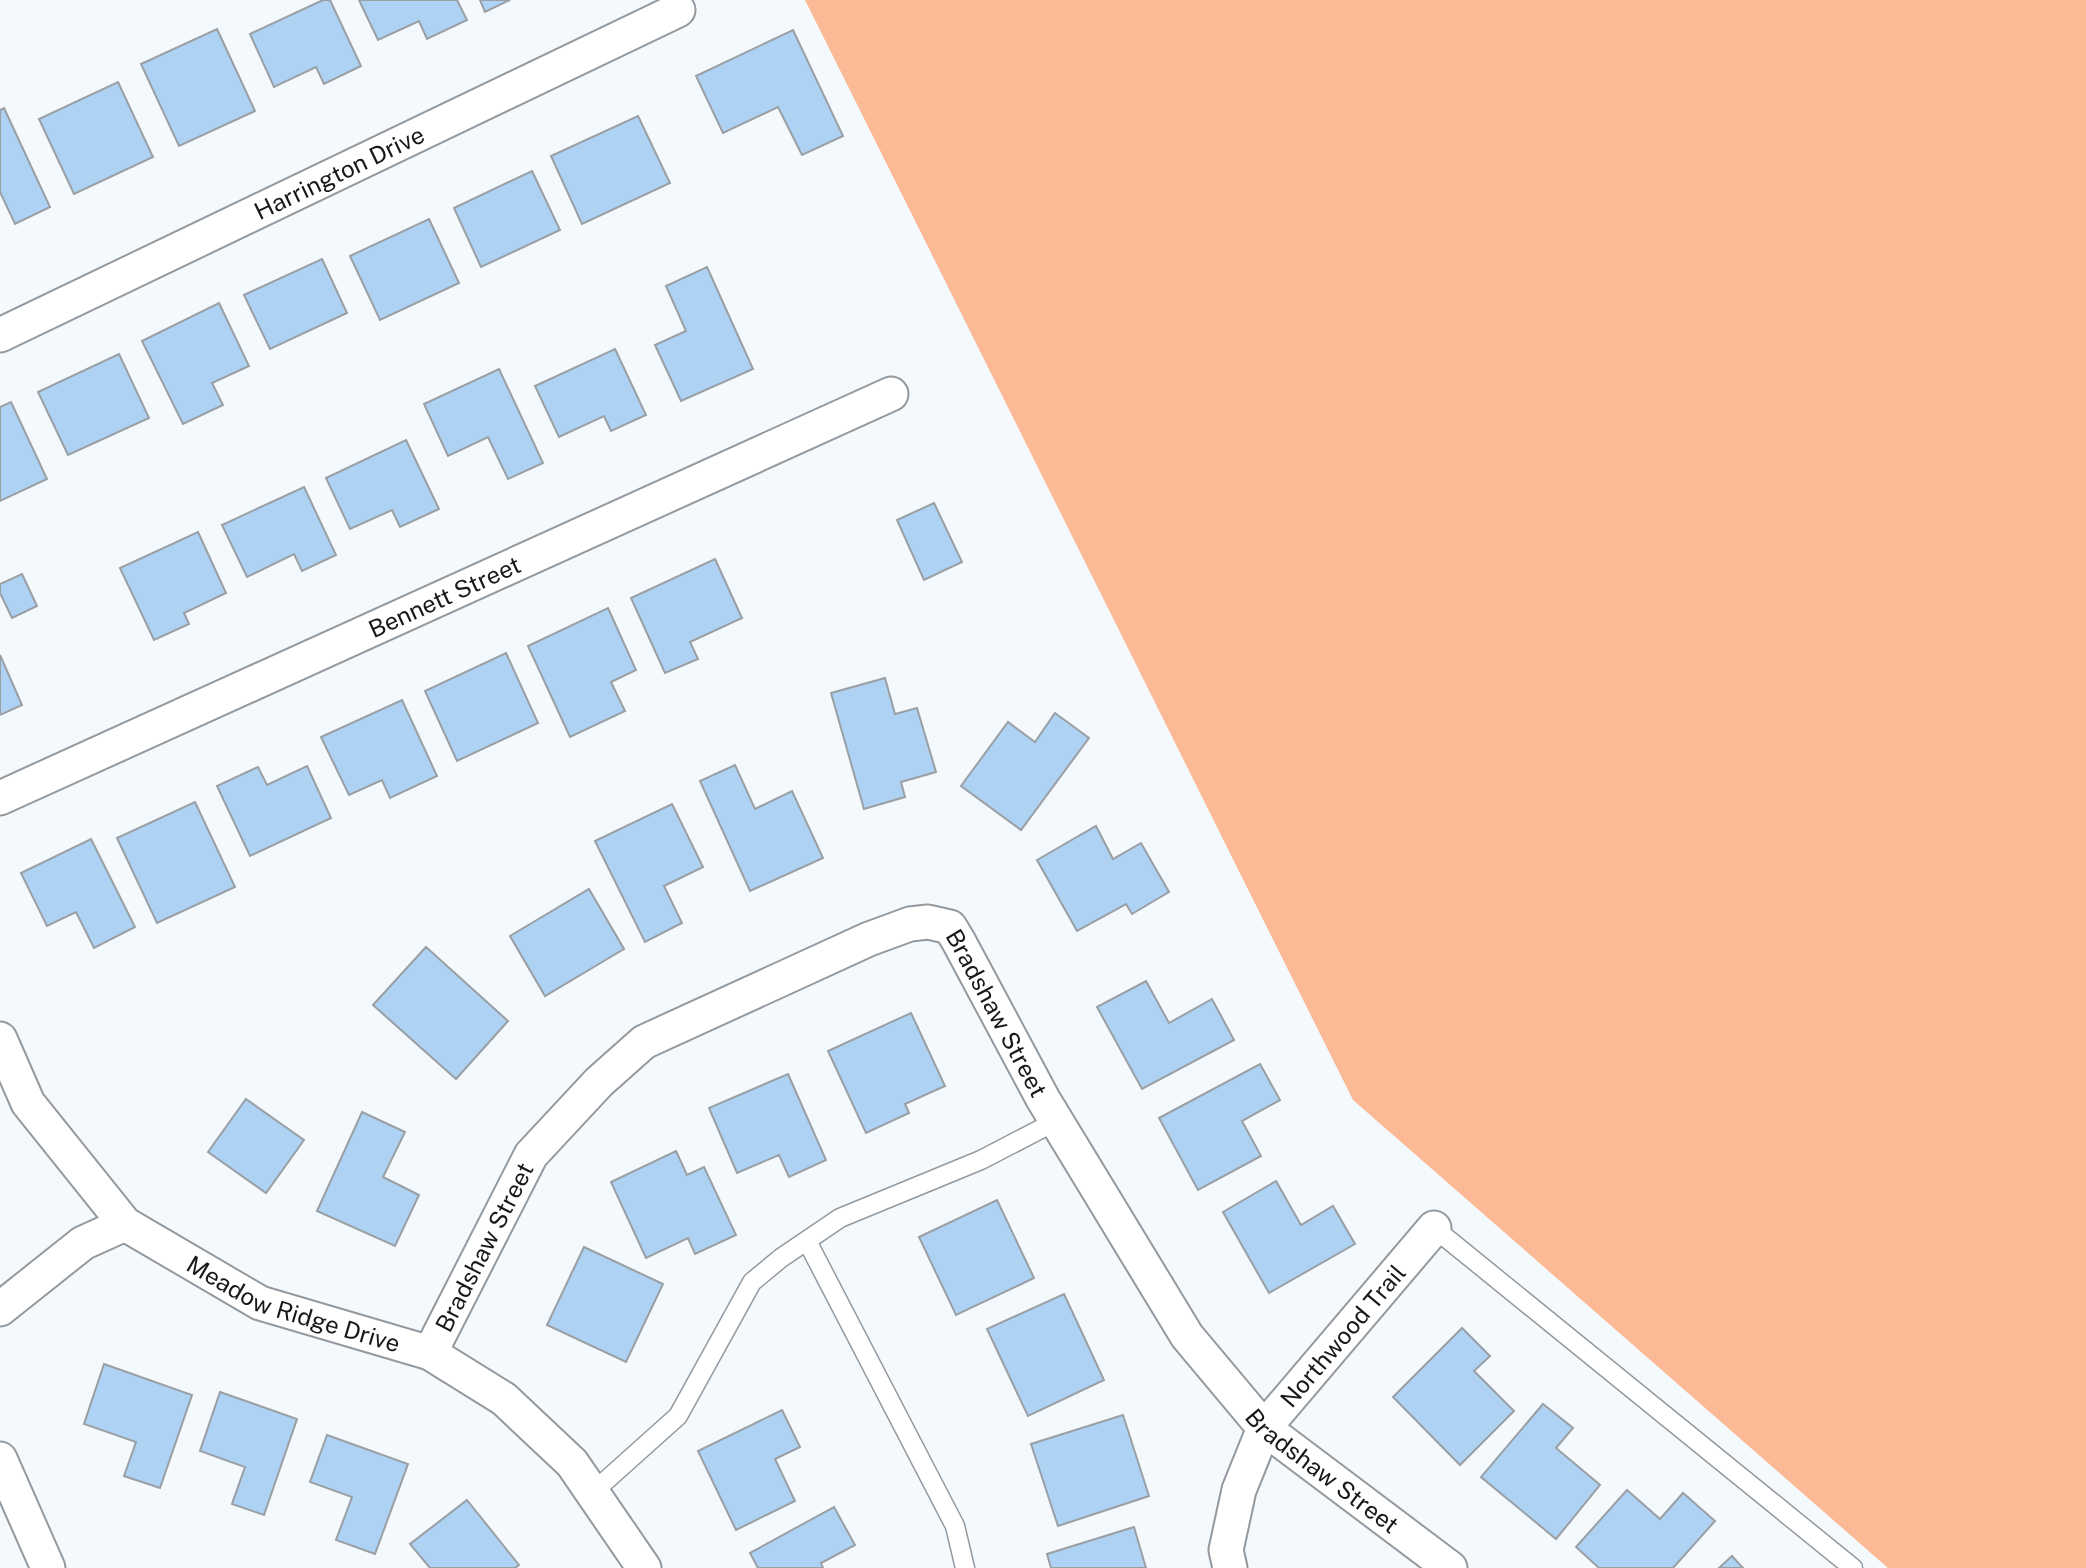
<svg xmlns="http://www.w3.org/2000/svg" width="2086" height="1568" font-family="'Public Sans',sans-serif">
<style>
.green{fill:#fbba95}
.building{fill:#aed2f4;stroke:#9a9fa4;stroke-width:2}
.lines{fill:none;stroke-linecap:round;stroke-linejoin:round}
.service-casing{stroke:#94999e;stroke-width:21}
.minor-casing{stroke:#94999e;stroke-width:37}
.service{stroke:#fff;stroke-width:18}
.minor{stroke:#fff;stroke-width:33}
.labels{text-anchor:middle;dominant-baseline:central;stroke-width:7;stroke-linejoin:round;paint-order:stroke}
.street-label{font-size:24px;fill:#16181a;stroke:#f4f9fe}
</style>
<rect width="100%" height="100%" fill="#f4f9fe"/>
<!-- green -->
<polygon class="green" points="805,0 2086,0 2086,1568 1888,1568 1353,1100"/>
<!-- building -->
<g class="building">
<polygon points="323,0 330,0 361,66 324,84 316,67 274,87 250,34"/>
<polygon points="359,0 457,0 467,20 427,39 419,21 378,40"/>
<polygon points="480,0 510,0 485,12"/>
<polygon points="217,29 255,111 179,146 141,64"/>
<polygon points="793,30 843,136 802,155 778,107 723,133 696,76"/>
<polygon points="118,82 153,157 74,194 39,119"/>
<polygon points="4,108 50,207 15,224 0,192 0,110"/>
<polygon points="638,116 670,183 582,224 551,156"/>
<polygon points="532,171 560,230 481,267 454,208"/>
<polygon points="429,219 459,283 380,320 350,256"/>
<polygon points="322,259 347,313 270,349 244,295"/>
<polygon points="707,267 753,369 681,401 655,345 686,331 666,286"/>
<polygon points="219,303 249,366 212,383 223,405 183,424 142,341"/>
<polygon points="615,349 646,415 611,431 604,416 559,437 535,386"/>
<polygon points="119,354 149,418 68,455 38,392"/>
<polygon points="499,369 543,463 508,479 488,437 448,456 424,404"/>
<polygon points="11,402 47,479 0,501 0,407"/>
<polygon points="406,440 439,509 400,527 392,510 350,529 326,478"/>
<polygon points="304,487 336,555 302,571 294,554 247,577 222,525"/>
<polygon points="934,503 962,562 924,580 897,520"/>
<polygon points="198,532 226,593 184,613 189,624 154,640 120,568"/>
<polygon points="715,559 742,618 690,642 698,659 665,673 631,598"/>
<polygon points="22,574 37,606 12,618 0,593 0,584"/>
<polygon points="608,608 636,670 611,682 625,711 570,737 528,646"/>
<polygon points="506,653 538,723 457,761 425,691"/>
<polygon points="0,655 22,705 0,715"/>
<polygon points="885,678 895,714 917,708 936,772 901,782 905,797 864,809 831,693"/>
<polygon points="402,700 437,776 390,798 382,780 349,795 321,737"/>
<polygon points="1055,713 1089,738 1021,830 961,786 1008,722 1035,742"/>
<polygon points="735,765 755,809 792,791 823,858 750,891 700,781"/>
<polygon points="307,766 331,818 250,856 217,786 258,767 267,785"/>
<polygon points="195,802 235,887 157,923 117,838"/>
<polygon points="672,804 703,867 664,886 682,923 645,942 595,841"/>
<polygon points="1096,826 1113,859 1141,843 1169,892 1132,914 1126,904 1077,931 1037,860"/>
<polygon points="91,839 135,927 94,948 76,912 47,926 21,873"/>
<polygon points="589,889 624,949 545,996 510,936"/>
<polygon points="426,947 508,1021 456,1079 373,1005"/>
<polygon points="1146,981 1169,1023 1212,999 1234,1040 1142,1089 1097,1007"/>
<polygon points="911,1013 945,1086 905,1104 909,1113 866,1133 828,1051"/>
<polygon points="1260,1064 1280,1100 1242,1121 1261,1156 1198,1190 1159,1118"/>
<polygon points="788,1074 826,1160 789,1177 779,1155 737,1173 709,1108"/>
<polygon points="246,1099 304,1140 266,1193 208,1152"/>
<polygon points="362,1112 405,1132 383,1177 419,1195 395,1246 317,1211"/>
<polygon points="676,1151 687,1175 704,1167 736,1235 695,1254 688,1238 646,1258 611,1182"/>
<polygon points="1276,1181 1301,1225 1333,1206 1355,1244 1269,1293 1223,1212"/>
<polygon points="997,1200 1034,1278 956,1315 919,1237"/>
<polygon points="584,1247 663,1284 626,1362 547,1325"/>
<polygon points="1064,1294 1104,1380 1028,1416 987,1329"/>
<polygon points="1462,1328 1490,1356 1474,1371 1514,1411 1460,1465 1393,1397"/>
<polygon points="104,1364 192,1395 160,1488 124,1476 136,1442 84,1424"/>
<polygon points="220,1392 297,1419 264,1515 232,1504 245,1467 200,1451"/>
<polygon points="1543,1404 1573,1428 1556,1448 1600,1485 1556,1539 1481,1477"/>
<polygon points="782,1410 800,1447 775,1459 795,1501 736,1530 698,1451"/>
<polygon points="1123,1415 1149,1496 1058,1526 1031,1444"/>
<polygon points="327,1435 408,1464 375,1554 336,1540 352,1497 310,1482"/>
<polygon points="1627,1490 1660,1519 1683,1493 1715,1521 1673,1568 1599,1568 1576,1547"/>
<polygon points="467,1500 519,1565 515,1568 430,1568 410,1544"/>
<polygon points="834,1507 855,1545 821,1563 823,1568 758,1568 750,1553"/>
<polygon points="1134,1527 1146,1568 1051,1568 1047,1554"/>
<polygon points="1732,1556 1743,1568 1719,1568"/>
</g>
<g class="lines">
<!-- service casing -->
<g class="service-casing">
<g id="service">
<polyline points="1434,1228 1853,1568"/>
<polyline points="807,1241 955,1526 965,1568"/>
<polyline points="592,1493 678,1416 752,1282 781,1258 840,1218 981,1160 1056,1121"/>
</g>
</g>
<!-- minor casing -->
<g class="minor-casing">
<g id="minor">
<path id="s1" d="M0,335L678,10"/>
<path id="s2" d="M0,798L891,394"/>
<path id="s3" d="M0,1039L28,1103L125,1224L260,1303L430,1353L504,1399L572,1463L644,1568"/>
<polyline points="0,1309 83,1243 125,1224"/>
<path id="s4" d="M430,1353L531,1155L599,1082L644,1042L869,939L910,924L928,922L950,927L959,942L1043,1099L1187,1336L1264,1428L1450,1568"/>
<polyline points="0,1459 48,1568"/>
<path id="s5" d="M1230,1568L1226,1550L1239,1490L1264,1428L1434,1228"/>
</g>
</g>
<!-- service -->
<use href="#service" class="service"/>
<!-- minor -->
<use href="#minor" class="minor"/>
</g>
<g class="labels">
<!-- street labels -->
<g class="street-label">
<text stroke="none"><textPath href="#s1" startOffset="376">Harrington Drive</textPath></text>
<text stroke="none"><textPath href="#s2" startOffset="488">Bennett Street</textPath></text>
<text stroke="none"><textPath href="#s4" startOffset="812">Bradshaw Street</textPath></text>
<text stroke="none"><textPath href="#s4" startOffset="119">Bradshaw Street</textPath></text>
<text stroke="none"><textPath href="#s3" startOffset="413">Meadow Ridge Drive</textPath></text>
<text stroke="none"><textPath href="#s5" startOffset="268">Northwood Trail</textPath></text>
<text stroke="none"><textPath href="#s4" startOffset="1379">Bradshaw Street</textPath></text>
</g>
</g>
</svg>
